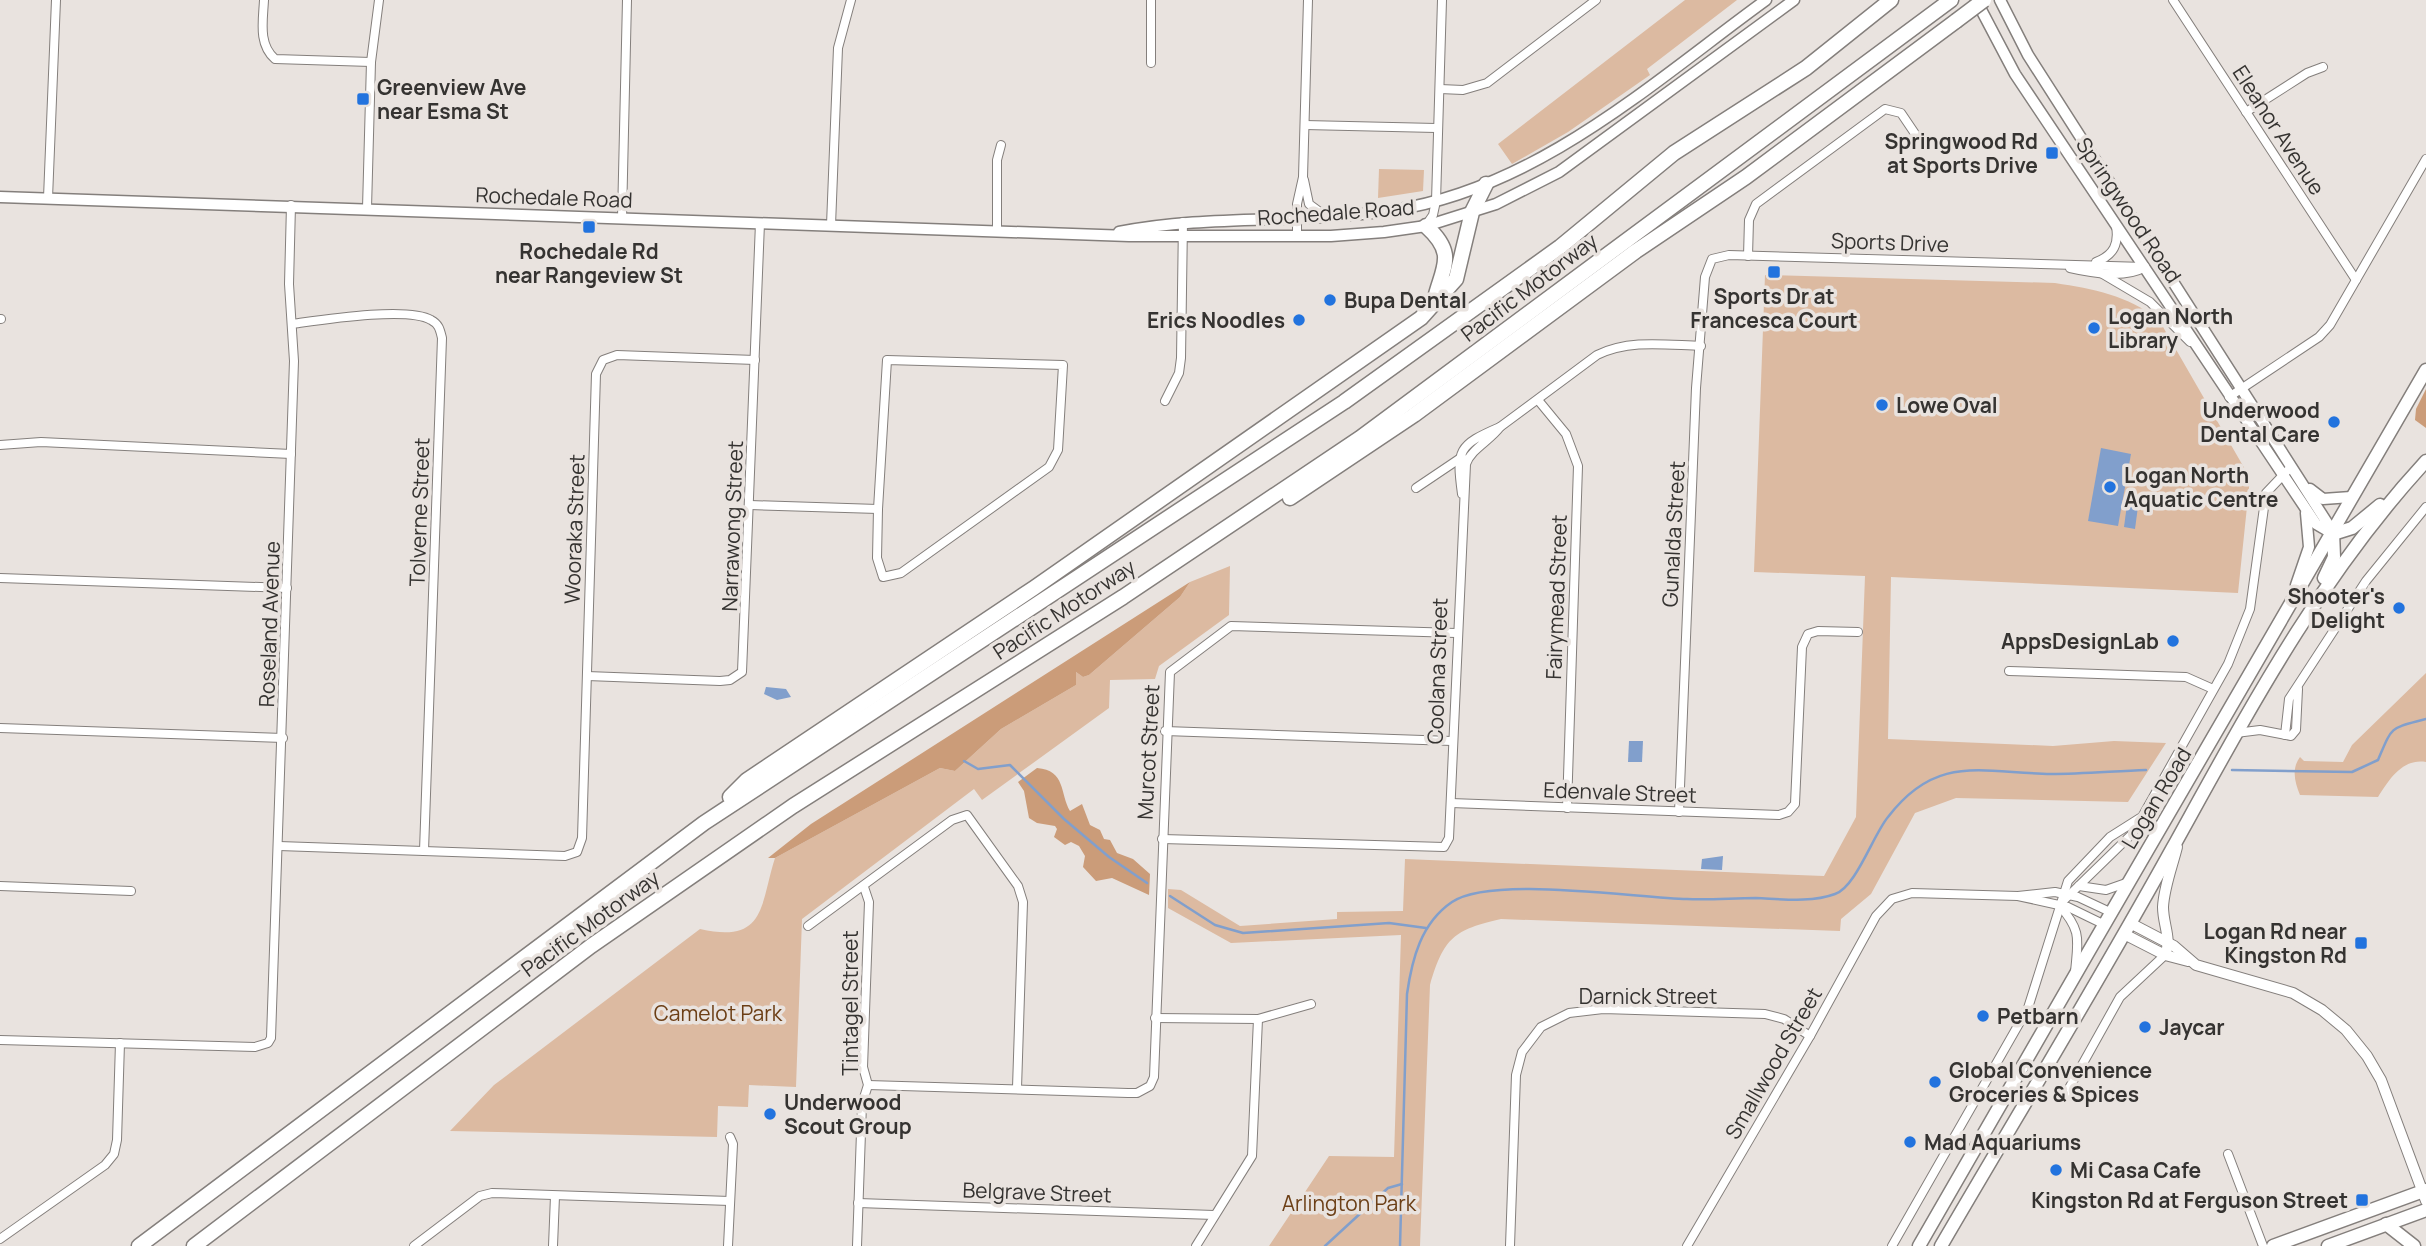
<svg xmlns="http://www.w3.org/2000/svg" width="2426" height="1246" font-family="Manrope,sans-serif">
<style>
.green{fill:#dcbaa1}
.forest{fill:#cb9c79}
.water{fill:#819fcc}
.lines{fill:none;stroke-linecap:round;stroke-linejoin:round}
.stream{stroke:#819fcc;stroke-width:2.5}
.minor-casing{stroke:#847f7c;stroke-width:10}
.tertiary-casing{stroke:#847f7c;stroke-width:12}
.secondary-casing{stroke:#847f7c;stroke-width:13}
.primary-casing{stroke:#847f7c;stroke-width:15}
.motorway-casing{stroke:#847f7c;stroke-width:17}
.minor{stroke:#fff;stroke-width:8}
.tertiary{stroke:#fff;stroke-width:10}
.secondary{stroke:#fff;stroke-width:10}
.primary{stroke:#fff;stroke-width:12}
.motorway{stroke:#fff;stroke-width:14}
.motorway-bridge-casing{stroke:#847f7c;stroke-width:17;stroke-linecap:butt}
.motorway-bridge{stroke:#fff;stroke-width:14}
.poi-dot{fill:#2273de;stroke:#e9e3df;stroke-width:2.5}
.labels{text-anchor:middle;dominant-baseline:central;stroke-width:7;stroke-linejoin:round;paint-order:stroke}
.poi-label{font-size:21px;font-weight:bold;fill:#353331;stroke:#e9e3df;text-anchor:start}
.street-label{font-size:21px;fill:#353331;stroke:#e9e3df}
.park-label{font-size:21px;fill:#6c3f16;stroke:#e9e3df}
</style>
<rect width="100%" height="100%" fill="#e9e3df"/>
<!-- green -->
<g class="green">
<polygon points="1685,0 1737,0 1647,69 1650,75 1568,132 1512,164 1498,144"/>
<polygon points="1379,169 1424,170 1423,191 1378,198"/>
<path d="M1765,275L2055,283C2094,289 2127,295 2159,320L2250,478L2238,593L1891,577L1888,739L2053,746L2114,741L2166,743L2128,802L1956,798L1915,813L1871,894L1841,919L1840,931L1501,919C1454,930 1444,937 1430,985L1420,1246H1269L1329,1156L1394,1157L1401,935L1231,943L1168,908V889L1181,890L1240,926L1337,919V912L1403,911L1405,859L1824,876L1856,817L1865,576L1754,572Z"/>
<path d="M1230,566L1229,615L1159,666L1155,679L1110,680L1109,708L982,800L974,789L802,919L796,1087L749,1085L748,1107L718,1106L717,1137L450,1131L494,1085L700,929C766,944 760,905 775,858L940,768L955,771L1001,729L1076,685V672L1083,677L1089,675L1180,597L1190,582Z"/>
<path d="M2426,673V762C2402,758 2389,780 2378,797L2300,795C2295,783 2291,769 2300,757L2304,761L2343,762L2352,745Z"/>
</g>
<!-- forest -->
<g class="forest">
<polygon points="2426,389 2426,428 2415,420 2416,409"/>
<polygon points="1190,582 1180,597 1089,675 1083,677 1076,672 1076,685 1001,729 955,771 940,768 775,858 768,858 811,824"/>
<path d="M1037,768C1066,770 1060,794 1070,811L1082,804L1090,825L1100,830L1104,839L1110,840L1117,853L1133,859L1150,874L1149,895L1112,878L1096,881L1083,867L1085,856L1079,846L1071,842L1065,845L1054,837L1057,829L1055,826L1037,823L1029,818L1024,791L1018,782Z"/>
</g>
<!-- water -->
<g class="water">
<polygon points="2101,448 2131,454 2118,526 2088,521"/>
<polygon points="2128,497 2139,499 2135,529 2124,527"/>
<polygon points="766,687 786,689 791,697 777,700 764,694"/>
<polygon points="1629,741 1643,741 1642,762 1628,762"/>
<polygon points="1723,856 1722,870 1701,869 1702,859"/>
</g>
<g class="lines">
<!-- stream -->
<g class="stream">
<polyline points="964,761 978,769 1010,765 1064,819 1109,857 1147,883"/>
<path d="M2232,770L2352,772L2378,760C2393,725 2389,729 2426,719"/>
<polyline points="1170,896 1215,925 1243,933 1389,923 1426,928"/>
<polyline points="1325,1246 1388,1188 1402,1184"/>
<path d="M1400,1246L1407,994C1412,959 1421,923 1452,902C1491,875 1636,898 1687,899C1710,900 1733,898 1756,898C1781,899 1811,903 1835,894C1856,887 1873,835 1888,817C1937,753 1982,773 2051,774C2083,774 2115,771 2146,770"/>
</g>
<!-- minor casing -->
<g class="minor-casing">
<g id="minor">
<path d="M264,0C263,21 258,44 275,59L371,62"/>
<polyline points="2173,0 2356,280"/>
<polyline points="1151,63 1151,0"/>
<polyline points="1440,89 1463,90 1487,83 1596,0"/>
<polyline points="2246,112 2307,73 2323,67"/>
<polyline points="1305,125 1436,128"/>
<polyline points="1304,180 1309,204 1324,215"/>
<polyline points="48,198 56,0"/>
<polyline points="367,208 371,62 379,0"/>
<polyline points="622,218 627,0"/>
<polyline points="831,225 838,48 851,0"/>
<polyline points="1426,225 1433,215 1436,201 1442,0"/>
<polyline points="997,230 997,160 1001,145"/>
<polyline points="1297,236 1297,204 1303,177 1308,0"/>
<polyline points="1748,256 1749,220 1756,204 1885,109 1901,113 1924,147"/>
<path d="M2096,262C2114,255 2119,244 2116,226"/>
<path d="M2070,268C2092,273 2125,279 2145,267"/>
<polyline points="2101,273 2150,302 2190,342"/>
<polyline points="0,319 1,319"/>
<path d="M292,324C321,320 408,306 431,320C439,324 440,330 442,338L424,851"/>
<polygon points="887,360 1063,365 1058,450 1049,467 901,573 883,577 877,558 878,509"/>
<polyline points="2229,397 2319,337 2330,325 2426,159"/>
<polyline points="1538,400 1566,434 1578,466 1567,808"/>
<polyline points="1165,401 1179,373 1181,358 1183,222"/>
<path d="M1500,427L1597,355C1630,339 1666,345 1701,346"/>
<polyline points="0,445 41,442 291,454"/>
<polyline points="1416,488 1462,457"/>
<polyline points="750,505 878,509"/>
<polyline points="0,578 287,588"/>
<polyline points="2009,671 2186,677 2213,689"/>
<polyline points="587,676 720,681 730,680 742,672 760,223"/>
<polyline points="0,728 283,738"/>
<polyline points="1165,731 1452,741"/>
<polyline points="2236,733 2260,730 2291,736 2296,730 2298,689"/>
<polyline points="2285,735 2289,699 2366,581 2426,507"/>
<polyline points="1451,803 1779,815 1788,812 1795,804 1802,647 1808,634 1818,631 1858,632"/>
<polyline points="1679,812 1696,388 1705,277 1712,259 1729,255 2145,267"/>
<path d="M1162,839L1444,847L1449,838L1466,464C1471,449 1491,440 1500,427C1458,445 1456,450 1462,494"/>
<polyline points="279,846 565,856 577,852 582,838 596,374 603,360 617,355 755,360"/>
<polyline points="0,886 131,891"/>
<polyline points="2079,886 2106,890 2126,883"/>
<polyline points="2018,896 2068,907 2103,924"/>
<polyline points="2059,905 2133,833 2228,664 2250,609 2266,493 2287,471"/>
<path d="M2059,905C2082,931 2078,939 2075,972"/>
<polyline points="808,926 952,820 967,815 1018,886 1023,902 1017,1088"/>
<polyline points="1155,1018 1258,1019 1311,1004"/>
<polyline points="0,1040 255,1047 268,1043 271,1038 294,361 289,284 291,205"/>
<polyline points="868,1085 1128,1093 1137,1093 1150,1086 1154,1077 1170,672 1231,626 1456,633"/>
<polyline points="2063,1099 2120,997 2165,955"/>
<polyline points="2228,1154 2263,1246"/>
<polyline points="858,1203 1214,1215"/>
<polyline points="0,1239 105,1165 114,1154 117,1140 120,1043"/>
<polyline points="414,1246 480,1196 492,1193 730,1201"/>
<polyline points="553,1246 555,1196"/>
<polyline points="728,1246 733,1144 730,1137"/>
<polyline points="857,1246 862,1104 868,1085 863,1067 869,902 864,887"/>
<polyline points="1196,1246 1252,1156 1258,1019"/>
<polyline points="1510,1246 1516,1075 1522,1052 1541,1027 1569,1013 1603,1009 1765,1014 1784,1019 1810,1036"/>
<polyline points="1687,1246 1810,1036 1876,916 1892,899 1912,893 2018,896 2055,892 2078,897 2110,912"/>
<polyline points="1892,1246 2028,1008 2068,881 2110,837 2140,818"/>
</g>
</g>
<!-- tertiary casing -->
<g class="tertiary-casing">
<g id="tertiary">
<polyline points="2130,923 2174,946 2196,965 2293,993 2322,1010 2346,1030 2367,1056 2381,1080 2426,1201"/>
<polyline points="2124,934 2165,955 2188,961"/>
<path d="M2165,955C2172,939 2163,925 2163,907C2164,887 2172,867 2177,847"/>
</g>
</g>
<!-- secondary casing -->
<g class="secondary-casing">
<g id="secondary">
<polyline points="1976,0 2015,74 2316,524 2333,534"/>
<polyline points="2000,0 2028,55 2333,532"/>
<polyline points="0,197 1129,236 1331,236 1384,232 1426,226 1496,204 1559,172 1794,0"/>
<path d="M1119,232C1210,214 1303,224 1394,210C1538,188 1653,82 1766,0"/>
<polyline points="2310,489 2323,499 2351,497"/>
<polyline points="2296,585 2309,547 2306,513"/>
</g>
</g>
<!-- primary casing -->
<g class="primary-casing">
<g id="primary">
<polyline points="2333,534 2352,528 2380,505"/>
<polyline points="2324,578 2334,557 2333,532"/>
<polyline points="2386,1224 2414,1246"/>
<path d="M1919,1246C2088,954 2255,660 2426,370"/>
<path d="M1941,1246C2018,1114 2098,983 2172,849C2248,712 2319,577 2426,461"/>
<polyline points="2273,1246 2426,1190"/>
<polyline points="2328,1246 2426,1210"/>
</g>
</g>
<!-- motorway casing -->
<g class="motorway-casing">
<g id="motorway">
<path d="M1426,226C1458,255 1442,267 1434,302"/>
<polyline points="1290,498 1414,415 1636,251 1746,177 1956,21"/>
<polyline points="730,797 747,780 1034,588 1421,318 1456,279 1472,212 1486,184"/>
<polyline points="139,1246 704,823 1344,402 1560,247 1674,153 1806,68 1891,0"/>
<polyline points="194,1246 591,946 793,806 1123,597 1360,438 1951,0"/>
</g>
</g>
<!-- minor -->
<use href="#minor" class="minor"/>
<!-- tertiary -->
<use href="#tertiary" class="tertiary"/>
<!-- secondary -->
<use href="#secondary" class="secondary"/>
<!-- primary -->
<use href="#primary" class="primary"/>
<!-- motorway -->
<use href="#motorway" class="motorway"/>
<!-- motorway-bridge casing -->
<g class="motorway-bridge-casing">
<polyline id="motorway-bridge" points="1956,21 1984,0"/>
</g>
<!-- motorway-bridge -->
<use href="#motorway-bridge" class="motorway-bridge"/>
</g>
<!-- markers -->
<g class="poi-dot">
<rect x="356" y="92" width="14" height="14" rx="3.5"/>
<rect x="2045" y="146" width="14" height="14" rx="3.5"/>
<rect x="582" y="220" width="14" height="14" rx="3.5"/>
<rect x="1767" y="265" width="14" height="14" rx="3.5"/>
<circle cx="1330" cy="300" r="7"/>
<circle cx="1299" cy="320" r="7"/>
<circle cx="2094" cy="328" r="7"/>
<circle cx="1882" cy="405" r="7"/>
<circle cx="2334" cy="422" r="7"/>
<circle cx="2110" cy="487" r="7"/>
<circle cx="2399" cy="608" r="7"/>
<circle cx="2173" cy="641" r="7"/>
<rect x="2354" y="936" width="14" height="14" rx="3.5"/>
<circle cx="1983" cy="1016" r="7"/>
<circle cx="2145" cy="1027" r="7"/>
<circle cx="1935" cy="1082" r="7"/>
<circle cx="770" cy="1114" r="7"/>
<circle cx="1910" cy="1142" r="7"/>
<circle cx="2056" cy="1170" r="7"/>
<rect x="2355" y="1193" width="14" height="14" rx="3.5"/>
</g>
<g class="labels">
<!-- poi labels -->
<g class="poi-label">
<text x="377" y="87">Greenview Ave<tspan x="377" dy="24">near Esma St</tspan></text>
<text x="2038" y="141" text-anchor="end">Springwood Rd<tspan x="2038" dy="24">at Sports Drive</tspan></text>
<text x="589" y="251" text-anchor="middle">Rochedale Rd<tspan x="589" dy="24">near Rangeview St</tspan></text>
<text x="1774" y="296" text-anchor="middle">Sports Dr at<tspan x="1774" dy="24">Francesca Court</tspan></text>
<text x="1344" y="300">Bupa Dental</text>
<text x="2108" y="316">Logan North<tspan x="2108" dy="24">Library</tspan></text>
<text x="1285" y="320" text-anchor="end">Erics Noodles</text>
<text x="1896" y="405">Lowe Oval</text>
<text x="2320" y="410" text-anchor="end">Underwood<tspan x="2320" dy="24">Dental Care</tspan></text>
<text x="2124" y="475">Logan North<tspan x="2124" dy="24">Aquatic Centre</tspan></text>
<text x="2385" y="596" text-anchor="end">Shooter's<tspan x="2385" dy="24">Delight</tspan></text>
<text x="2159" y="641" text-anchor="end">AppsDesignLab</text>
<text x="2347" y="931" text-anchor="end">Logan Rd near<tspan x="2347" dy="24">Kingston Rd</tspan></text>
<text x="1997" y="1016">Petbarn</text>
<text x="2159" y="1027">Jaycar</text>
<text x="1949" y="1070">Global Convenience<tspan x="1949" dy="24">Groceries &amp; Spices</tspan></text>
<text x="784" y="1102">Underwood<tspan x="784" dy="24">Scout Group</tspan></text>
<text x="1924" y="1142">Mad Aquariums</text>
<text x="2070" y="1170">Mi Casa Cafe</text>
<text x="2348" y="1200" text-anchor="end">Kingston Rd at Ferguson Street</text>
</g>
<!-- street labels -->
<g class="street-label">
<text transform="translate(2279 130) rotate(57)">Eleanor Avenue</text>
<text transform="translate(554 197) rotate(2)">Rochedale Road</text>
<text transform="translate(2129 210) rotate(56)">Springwood Road</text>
<text transform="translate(1336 212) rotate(-4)">Rochedale Road</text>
<text transform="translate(1890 242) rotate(2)">Sports Drive</text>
<text transform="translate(1529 287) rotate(-37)">Pacific Motorway</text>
<text transform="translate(419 512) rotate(-88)">Tolverne Street</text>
<text transform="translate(732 526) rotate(-88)">Narrawong Street</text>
<text transform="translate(574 529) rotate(-88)">Wooraka Street</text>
<text transform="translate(1673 534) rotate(-87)">Gunalda Street</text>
<text transform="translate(1556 597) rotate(-88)">Fairymead Street</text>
<text transform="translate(1064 609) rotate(-33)">Pacific Motorway</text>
<text transform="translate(269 624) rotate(-88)">Roseland Avenue</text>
<text transform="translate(1437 671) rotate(-88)">Coolana Street</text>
<text transform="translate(1148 752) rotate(-87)">Murcot Street</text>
<text transform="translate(1620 792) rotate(2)">Edenvale Street</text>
<text transform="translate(2156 798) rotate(-59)">Logan Road</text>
<text transform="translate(590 923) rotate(-36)">Pacific Motorway</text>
<text x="1648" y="996">Darnick Street</text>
<text transform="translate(850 1003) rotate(-90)">Tintagel Street</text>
<text transform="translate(1773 1063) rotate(-60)">Smallwood Street</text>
<text transform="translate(1037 1192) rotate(2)">Belgrave Street</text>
</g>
<!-- park labels -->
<g class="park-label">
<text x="718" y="1013">Camelot Park</text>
<text x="1349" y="1203">Arlington Park</text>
</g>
</g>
</svg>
